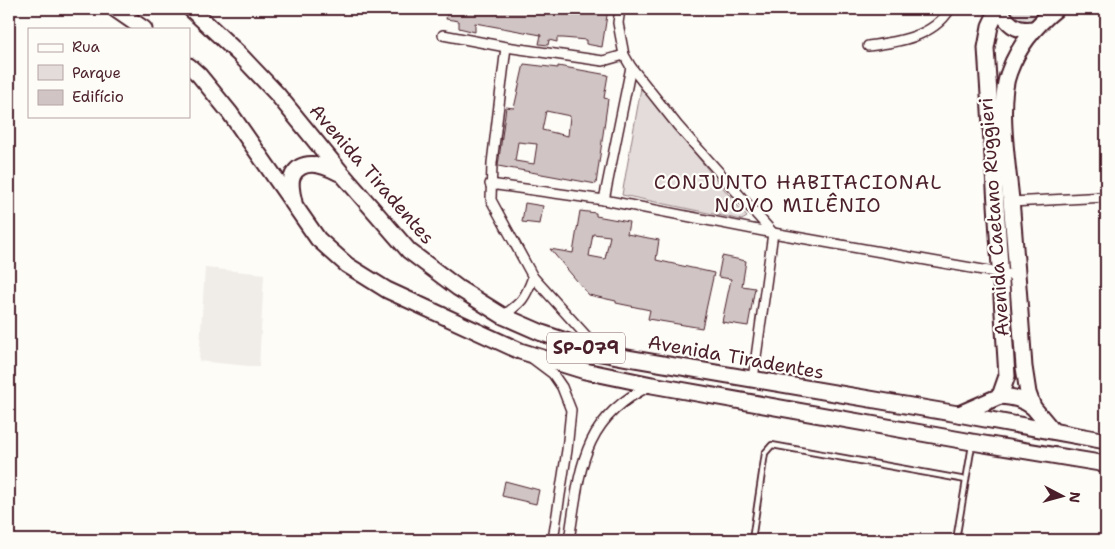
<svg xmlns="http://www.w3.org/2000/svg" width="1115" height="549" font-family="'Shantell Sans',sans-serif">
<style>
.built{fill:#f0ece8}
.green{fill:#e3dcda;stroke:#967e82}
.building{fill:#d0c5c4;stroke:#4a1f2b;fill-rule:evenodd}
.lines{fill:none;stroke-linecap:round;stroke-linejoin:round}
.lane-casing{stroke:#4a1f2b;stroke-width:8}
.street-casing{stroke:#4a1f2b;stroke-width:12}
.primary-casing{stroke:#4a1f2b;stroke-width:19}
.lane{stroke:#fdfcf7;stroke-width:4.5}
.street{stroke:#fdfcf7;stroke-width:9}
.primary{stroke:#fdfcf7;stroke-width:15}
.labels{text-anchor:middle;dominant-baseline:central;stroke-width:4.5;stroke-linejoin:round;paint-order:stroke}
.shield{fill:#fdfcf7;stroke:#806168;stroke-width:1}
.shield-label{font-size:18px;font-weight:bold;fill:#4a1f2b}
.street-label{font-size:19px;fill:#4a1f2b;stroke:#fdfcf7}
.neighbourhood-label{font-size:20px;letter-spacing:1px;fill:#4a1f2b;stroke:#fdfcf7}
</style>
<rect width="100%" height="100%" fill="#fdfcf7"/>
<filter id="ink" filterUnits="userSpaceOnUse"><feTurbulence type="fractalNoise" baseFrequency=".02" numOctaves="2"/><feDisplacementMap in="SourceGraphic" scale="10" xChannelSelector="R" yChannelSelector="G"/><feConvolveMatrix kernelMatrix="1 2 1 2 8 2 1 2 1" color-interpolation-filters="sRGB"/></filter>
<g filter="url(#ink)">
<!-- built -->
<polygon class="built" points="205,268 264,274 259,367 199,361"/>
<!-- green -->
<g class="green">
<polygon points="1011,9 1039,9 1031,22 1023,25 1010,15"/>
<polygon points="641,88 747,217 742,220 622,195"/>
</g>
<!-- building -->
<g class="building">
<polygon points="448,9 552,9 569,13 570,9 608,9 602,47 586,44 586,40 563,38 557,38 557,42 549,40 548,45 539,44 541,35 475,23 475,32 459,28 459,21 446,19"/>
<path d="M524,64L558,68V66L608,75L604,98L608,99L596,184L498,166L506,107L514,108ZM546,111L570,116L568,136L542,130ZM518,142L537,144L534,164L515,161Z"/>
<polygon points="525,203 543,206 540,224 522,222"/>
<path d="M580,211L596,213V216L629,222L627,234L659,240L656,260L714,273L702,328L648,319L650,310L616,303V301L589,295L550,249L573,253ZM593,234L610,236L605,259L589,256Z"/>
<polygon points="722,256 746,261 742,286 755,288 748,326 722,322 731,279 718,277"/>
<polygon points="505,481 539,490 536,504 502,496"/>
</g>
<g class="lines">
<!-- lane casing -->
<g class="lane-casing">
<g id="lane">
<polyline points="752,540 765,453 772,445 966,480"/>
<polyline points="956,540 972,445"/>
</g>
</g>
<!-- street casing -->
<g class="street-casing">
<g id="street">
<polyline points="620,9 618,23 624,55 631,67 678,126 773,233"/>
<polyline points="443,35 506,47 603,61 624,55"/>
<path d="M868,46C898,42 933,37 950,9"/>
<polyline points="506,47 492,163 491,200 533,277 599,350"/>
<polyline points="490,184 604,200 773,233 1017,276"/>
<polyline points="604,200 631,67"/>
<polyline points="1011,202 1106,197"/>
<path d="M503,316C522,302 525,299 533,277"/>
<polyline points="533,359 553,374 562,387 571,410 567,450 553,540"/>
<polyline points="753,379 773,233"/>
<path d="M569,540C580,473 580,419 650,386"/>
</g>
</g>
<!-- primary casing -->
<g class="primary-casing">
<g id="primary">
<polyline points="115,9 144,29"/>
<polyline points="191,9 240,55 277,94 343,175 409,251 458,288 503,316 542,333 601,353 628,358 958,414 1106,441"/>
<path d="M998,9C1008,23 1015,32 1034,29"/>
<polyline points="189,66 199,75 230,113 318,239 347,265 387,290 520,351 585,371 652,385 972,442 1106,464"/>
<path d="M294,202C292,194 289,183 293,175C303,157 326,166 339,173"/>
<path d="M1000,396C1014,397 1022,399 1033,407"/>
<polyline points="959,414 1000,396 1007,376 986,48 990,26 998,9"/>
<path d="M1053,431L1033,407L1028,393L1024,367C1020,312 1016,256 1011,200C1008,168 997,102 1009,72C1018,47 1036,25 1056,9"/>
</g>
</g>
<!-- lane -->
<use href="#lane" class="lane"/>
<!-- street -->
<use href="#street" class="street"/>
<!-- primary -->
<use href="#primary" class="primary"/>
</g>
</g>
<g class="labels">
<!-- shield labels -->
<rect class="shield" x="547" y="332.5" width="78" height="31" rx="4"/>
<g class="shield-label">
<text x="586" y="348">SP-079</text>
</g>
<!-- street labels -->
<g class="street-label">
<text transform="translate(372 174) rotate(49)">Avenida Tiradentes</text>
<text transform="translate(994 217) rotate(-94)">Avenida Caetano Ruggieri</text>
<text transform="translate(736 357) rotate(10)">Avenida Tiradentes</text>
</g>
<!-- neighbourhood labels -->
<g class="neighbourhood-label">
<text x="798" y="182">CONJUNTO HABITACIONAL<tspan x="798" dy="23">NOVO MILÊNIO</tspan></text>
</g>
</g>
<!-- margin -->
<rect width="1115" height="549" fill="none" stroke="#fdfcf7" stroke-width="30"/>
<rect x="15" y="15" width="1085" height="519" fill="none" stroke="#4a1f2b" stroke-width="2" filter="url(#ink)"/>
<!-- legend -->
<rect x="28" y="28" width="162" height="90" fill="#fdfcf7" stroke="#b5a4a5"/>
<rect x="38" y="44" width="25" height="8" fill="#fdfcf7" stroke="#b5a4a5"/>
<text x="72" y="52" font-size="15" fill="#4a1f2b">Rua</text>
<rect x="38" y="65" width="25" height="15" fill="#e3dcda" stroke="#b5a4a5"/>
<text x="72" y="78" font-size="15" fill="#4a1f2b">Parque</text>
<rect x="38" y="90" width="25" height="15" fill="#d0c5c4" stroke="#b5a4a5"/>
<text x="72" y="102" font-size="15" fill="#4a1f2b">Edifício</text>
<!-- north arrow -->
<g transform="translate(1062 496) rotate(96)" stroke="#fdfcf7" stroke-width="4" paint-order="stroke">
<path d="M0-4L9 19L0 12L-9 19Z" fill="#4a1f2b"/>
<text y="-8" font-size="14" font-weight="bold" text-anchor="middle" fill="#4a1f2b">N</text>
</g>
</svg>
